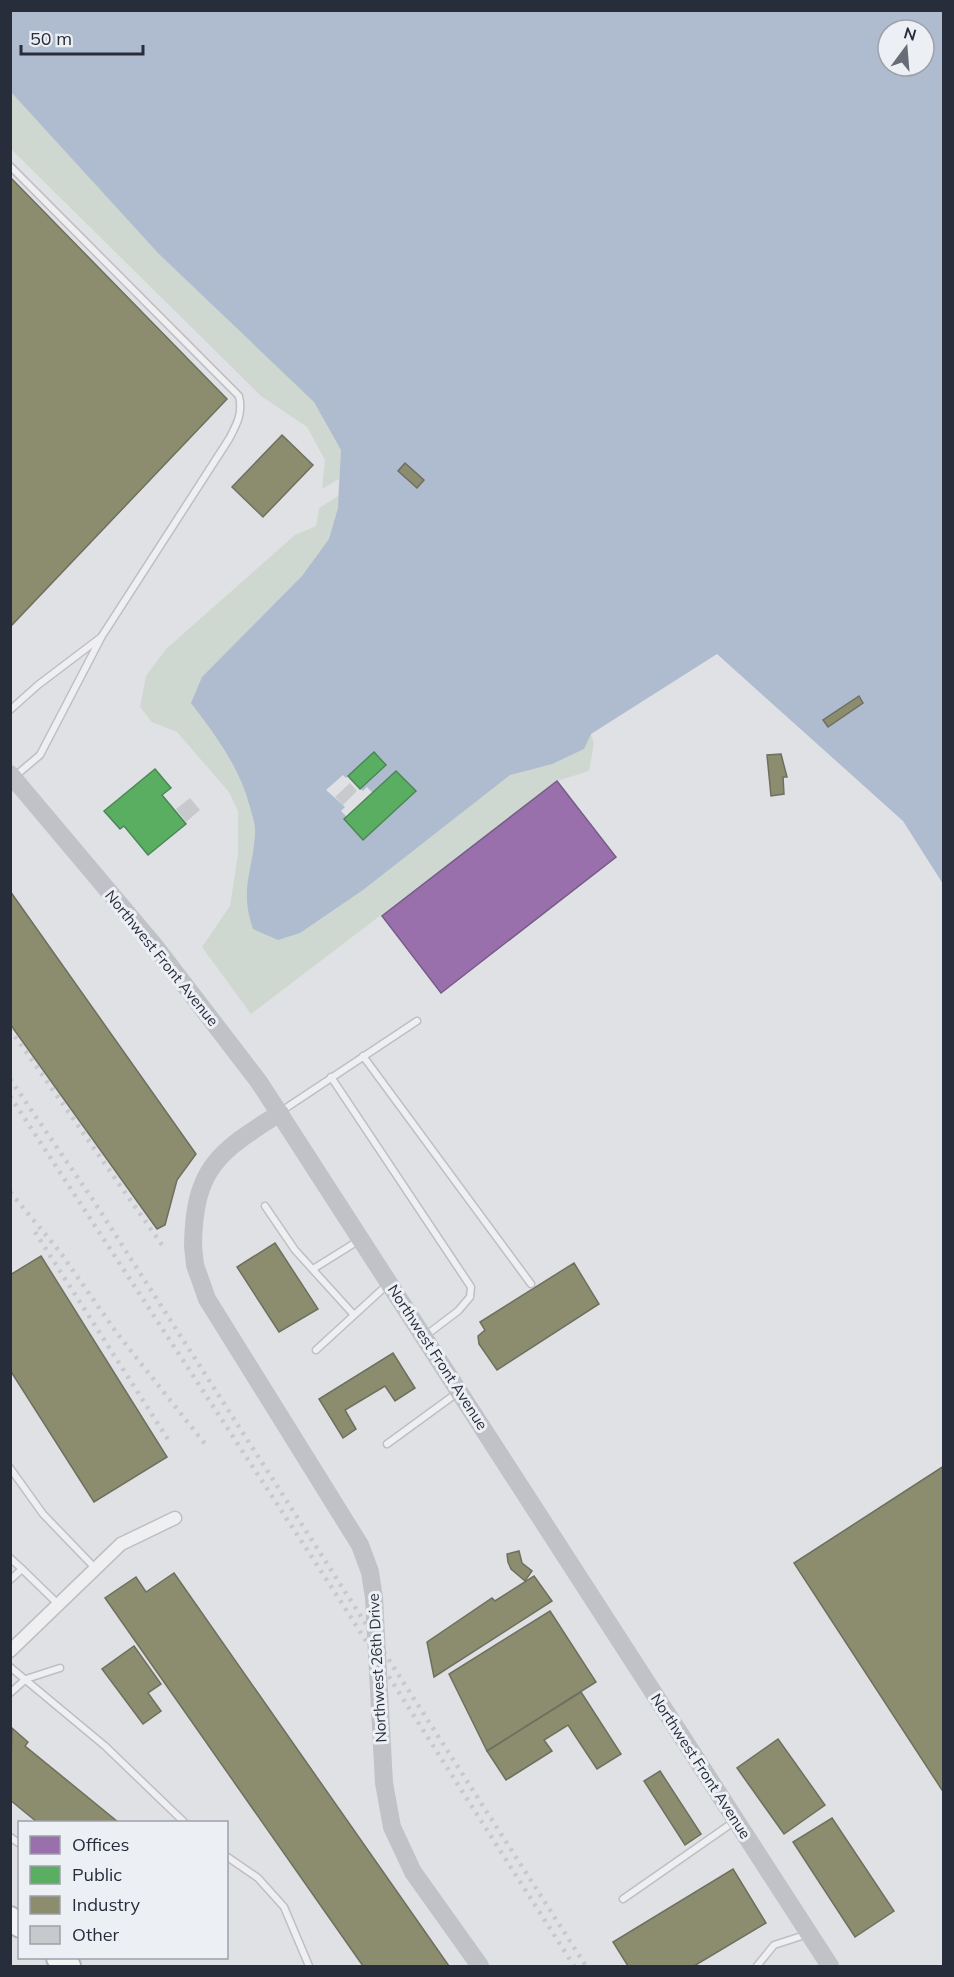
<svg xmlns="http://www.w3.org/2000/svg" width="954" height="1977" font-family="Mulish,sans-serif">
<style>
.green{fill:#cfd8d0}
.water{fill:#afbbce;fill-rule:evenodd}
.pier{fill:#dfe1e4}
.offices{fill:#9970ab;stroke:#775c8a;stroke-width:1.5}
.public{fill:#5aae61;stroke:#4b8756;stroke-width:1.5}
.industry{fill:#8c8c6e;stroke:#6e705f;stroke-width:1.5}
.building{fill:#c8c9cc}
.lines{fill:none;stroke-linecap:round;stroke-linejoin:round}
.lane-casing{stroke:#bdbfc2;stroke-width:9}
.street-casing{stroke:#bdbfc2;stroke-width:15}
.highway-casing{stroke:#b2b4b9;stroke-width:26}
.lane{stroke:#efeff1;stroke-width:6}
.street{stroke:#efeff1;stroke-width:12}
.secondary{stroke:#c0c2c7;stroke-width:18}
.highway{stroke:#f3f4f5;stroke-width:22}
.rail{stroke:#c8c9cc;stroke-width:4.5;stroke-dasharray:3 6;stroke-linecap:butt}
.secondary-bridge{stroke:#c0c2c7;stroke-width:18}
.labels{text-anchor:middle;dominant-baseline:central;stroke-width:6;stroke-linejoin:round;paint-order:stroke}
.street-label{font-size:15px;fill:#282d3c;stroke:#eceff4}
</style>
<rect width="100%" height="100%" fill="#dfe1e4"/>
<!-- green -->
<polygon class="green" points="10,35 346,370 420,815 591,734 594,744 589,771 557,781 251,1014 202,947 230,906 238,854 238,811 229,792 177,732 152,722 140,707 146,676 166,649 295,535 316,526 319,508 338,496 339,479 322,489 325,460 307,427 261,396 11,149"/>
<!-- water -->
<path class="water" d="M10,11H943V884L903,821L717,654L591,734L584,749L552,764L510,775L363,890L300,933L278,940L253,929C239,888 253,872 255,834C256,825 252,815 250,807C239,766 216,736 191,703L202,677L302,576L329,539L338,508L341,450L314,402L159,254L11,92ZM888,30H924V66H888Z"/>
<!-- pier -->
<polygon class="pier" points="343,775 346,778 348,776 363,791 367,787 373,793 347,817 341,811 345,807 326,790"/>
<!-- offices -->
<polygon class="offices" points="557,781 616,857 441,993 382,916"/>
<!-- public -->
<g class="public">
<polygon points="374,752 386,765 360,789 348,776"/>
<polygon points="155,769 171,788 162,795 186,824 148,855 124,826 120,829 104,811"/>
<polygon points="396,771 416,791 363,840 344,819"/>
</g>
<!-- industry -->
<g class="industry">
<polygon points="10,177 227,399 10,627"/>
<polygon points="282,435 313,465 263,517 232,487"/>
<polygon points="405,463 424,480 417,488 398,471"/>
<polygon points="859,696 863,703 828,727 823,720"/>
<polygon points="781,754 787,777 783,777 784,794 771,796 767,755"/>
<polygon points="10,891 196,1154 177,1180 165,1225 157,1229 10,1024"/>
<polygon points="275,1243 318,1309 279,1332 237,1267"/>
<polygon points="41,1256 167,1457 94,1502 10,1370 10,1275"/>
<polygon points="574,1263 599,1304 497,1370 479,1344 478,1336 485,1330 480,1322"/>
<polygon points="393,1353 415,1388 395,1401 385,1386 345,1410 356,1429 343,1438 319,1399"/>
<polygon points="944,1466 944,1793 794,1563"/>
<polygon points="519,1551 522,1563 532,1571 525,1581 511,1569 508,1562 507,1554"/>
<polygon points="174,1573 449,1966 363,1966 105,1598 136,1577 146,1592"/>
<polygon points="534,1576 552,1601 434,1677 427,1642 492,1598 495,1601"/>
<polygon points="550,1611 596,1682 487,1751 449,1674"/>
<polygon points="134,1646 161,1684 148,1693 161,1711 143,1724 102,1669"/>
<polygon points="581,1692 621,1754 597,1769 568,1725 544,1740 552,1751 506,1780 487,1751"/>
<polygon points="12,1728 28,1742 25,1746 118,1822 37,1822 10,1800"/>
<polygon points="778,1739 825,1805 784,1834 737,1768"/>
<polygon points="660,1771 701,1834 685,1845 644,1781"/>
<polygon points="832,1818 894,1911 855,1937 793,1842"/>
<polygon points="733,1869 766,1923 694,1966 628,1966 613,1942"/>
</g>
<!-- building -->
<g class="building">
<polygon points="350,783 357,791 343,805 335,797"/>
<polygon points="190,798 200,810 186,822 176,809"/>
</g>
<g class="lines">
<!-- lane casing -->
<g class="lane-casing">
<g id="lane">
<path d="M10,166L239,396C243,413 237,424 229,439L102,636L40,755L14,777"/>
<polyline points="10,710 38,685 100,638"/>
<polyline points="363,1056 531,1284"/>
<polyline points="331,1077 471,1287 470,1297 458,1311 425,1336"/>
<polyline points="280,1112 417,1021"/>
<polyline points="265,1206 295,1250 354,1315"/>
<polyline points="313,1269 358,1241"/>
<polyline points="316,1350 387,1285"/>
<polyline points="387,1444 457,1393"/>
<polyline points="10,1468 43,1514 95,1568"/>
<polyline points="10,1558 22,1569 10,1580"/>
<polyline points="22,1569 58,1604"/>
<polyline points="10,1667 105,1746 184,1822"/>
<polyline points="10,1693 26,1679 60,1668"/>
<polyline points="10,1837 20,1844"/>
<polyline points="226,1856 258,1878 284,1907 309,1966"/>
<polyline points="623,1899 735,1821"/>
<polyline points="757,1966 774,1945 808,1934"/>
</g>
</g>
<!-- street casing -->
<g class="street-casing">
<polyline id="street" points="10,1651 121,1544 175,1518"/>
</g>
<!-- highway casing -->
<g class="highway-casing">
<g id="highway">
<polyline points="10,1918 20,1926"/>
<polyline points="58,1958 69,1966"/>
</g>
</g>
<!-- lane -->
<use href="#lane" class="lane"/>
<!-- street -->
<use href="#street" class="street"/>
<!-- secondary -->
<g class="secondary">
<polyline points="10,774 154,945 259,1082 830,1966"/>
<path d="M193,1246C194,1168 218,1152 280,1113"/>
</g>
<!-- highway -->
<use href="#highway" class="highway"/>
<!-- rail -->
<g class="rail">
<polyline points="10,1029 162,1245"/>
<polyline points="10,1079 93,1200 586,1966"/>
<polyline points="10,1096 336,1594 574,1966"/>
<polyline points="10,1192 60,1252 116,1332 205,1444"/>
<polyline points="35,1232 169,1441"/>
</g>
<!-- secondary-bridge -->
<polyline class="secondary-bridge" points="193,1246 195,1265 207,1299 360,1545 370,1572 374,1598 384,1783 392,1827 413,1872 480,1966"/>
</g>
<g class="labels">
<!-- street labels -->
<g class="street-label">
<text transform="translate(162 958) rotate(51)">Northwest Front Avenue</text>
<text transform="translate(438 1357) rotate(57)">Northwest Front Avenue</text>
<text transform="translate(377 1668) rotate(-93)">Northwest 26th Drive</text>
<text transform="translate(701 1766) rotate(57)">Northwest Front Avenue</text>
</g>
</g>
<!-- border -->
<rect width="954" height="1977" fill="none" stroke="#282d3c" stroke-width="24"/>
<!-- legend -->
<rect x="18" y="1821" width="210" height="138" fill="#eceff4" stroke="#9ea1aa" stroke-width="1.5"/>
<rect x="30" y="1836" width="30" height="18" fill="#9970ab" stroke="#9ea1aa" stroke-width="1.5"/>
<text x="72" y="1851" font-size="18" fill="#282d3c">Offices</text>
<rect x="30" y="1866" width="30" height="18" fill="#5aae61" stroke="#9ea1aa" stroke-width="1.5"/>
<text x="72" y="1881" font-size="18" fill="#282d3c">Public</text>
<rect x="30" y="1896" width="30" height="18" fill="#8c8c6e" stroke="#9ea1aa" stroke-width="1.5"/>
<text x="72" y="1911" font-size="18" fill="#282d3c">Industry</text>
<rect x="30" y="1926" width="30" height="18" fill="#c8c9cc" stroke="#9ea1aa" stroke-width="1.5"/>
<text x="72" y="1941" font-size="18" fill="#282d3c">Other</text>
<!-- north arrow -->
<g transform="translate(906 48) rotate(16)"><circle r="28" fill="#eceff4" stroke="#9ea1aa" stroke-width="1.5"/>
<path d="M0-4.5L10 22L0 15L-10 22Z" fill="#686c77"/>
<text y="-9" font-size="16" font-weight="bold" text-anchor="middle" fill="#282d3c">N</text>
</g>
<!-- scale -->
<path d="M21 45v9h122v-9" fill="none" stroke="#282d3c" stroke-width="3"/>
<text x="30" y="45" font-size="18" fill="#282d3c" stroke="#eceff4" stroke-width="4.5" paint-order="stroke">50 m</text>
</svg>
